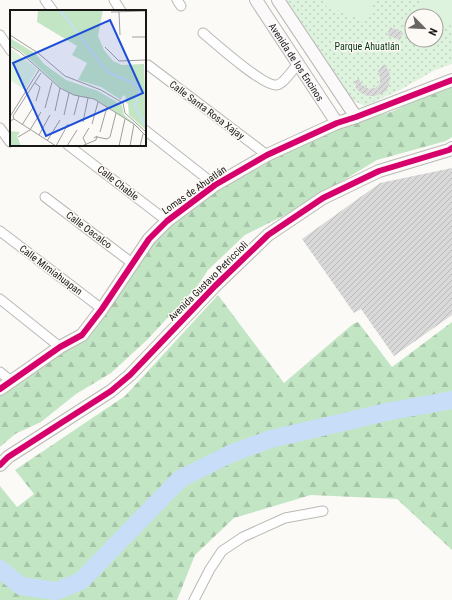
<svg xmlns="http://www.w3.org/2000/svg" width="452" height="600" font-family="'Roboto Condensed',sans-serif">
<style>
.forest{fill:url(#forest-firs)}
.park{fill:url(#park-dots);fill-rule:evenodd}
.garden{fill:#ddf3de}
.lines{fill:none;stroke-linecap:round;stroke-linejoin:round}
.river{stroke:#c8ddf7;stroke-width:18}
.building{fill:url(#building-hatch)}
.street-casing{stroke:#bab9b7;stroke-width:11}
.secondary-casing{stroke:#bab9b7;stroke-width:14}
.street{stroke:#fffefe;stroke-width:9}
.secondary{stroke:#fcf9fa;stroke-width:12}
.cycleway-casing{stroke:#fdfaf6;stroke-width:8}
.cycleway{stroke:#d6006c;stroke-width:6}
.labels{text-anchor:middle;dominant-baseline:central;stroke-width:3;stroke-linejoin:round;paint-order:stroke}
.park-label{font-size:10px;fill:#00340f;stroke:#fdfaf6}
.street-label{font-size:10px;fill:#181716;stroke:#fdfaf6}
.inset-river{fill:none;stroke:#c8ddf7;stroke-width:2}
.inset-road{fill:none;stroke:#a19f9d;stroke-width:1}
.view{fill:#1d4ed8;fill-opacity:0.15;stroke:#1d4ed8;stroke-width:2}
.inset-edge{fill:none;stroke:#181716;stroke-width:2}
</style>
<defs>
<pattern id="forest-firs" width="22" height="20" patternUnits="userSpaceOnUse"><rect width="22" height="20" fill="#c2e6c4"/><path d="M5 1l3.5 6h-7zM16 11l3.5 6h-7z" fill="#a6c5a8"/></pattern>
<pattern id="park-dots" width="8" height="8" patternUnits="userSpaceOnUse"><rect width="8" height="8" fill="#ddf3de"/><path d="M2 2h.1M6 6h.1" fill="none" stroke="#bdd0be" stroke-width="1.8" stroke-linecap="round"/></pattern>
<pattern id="building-hatch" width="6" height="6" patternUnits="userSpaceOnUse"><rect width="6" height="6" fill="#dad9d9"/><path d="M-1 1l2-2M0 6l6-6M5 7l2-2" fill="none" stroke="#bababa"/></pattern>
</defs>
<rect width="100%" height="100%" fill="#fcfaf7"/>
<!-- forest -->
<g class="forest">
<polygon points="452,84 452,137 446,141 377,160 289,213 245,235 208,270 198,285 147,340 111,373 76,394 41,422 15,434 0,447 0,385 79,336 151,238 220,186 260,167 297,144 324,130 391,112"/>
<polygon points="218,295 284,383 353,324 358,322 392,367 452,322 452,550 397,499 311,495 234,518 195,555 177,600 0,600 0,486 17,507 34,494 15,470 125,396"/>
</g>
<!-- park -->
<path class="park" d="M284,0H452V64L435,70L400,90L365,106L352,100L338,86ZM412,16H436V40H412Z"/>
<!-- garden -->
<g class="garden">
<polygon points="325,0 375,0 367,21 323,5"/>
<polygon points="421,0 452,0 452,26 436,20 436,16 426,16 417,12"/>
</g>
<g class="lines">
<!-- river -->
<polyline class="river" points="0,569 21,586 56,591 81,581 180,479 230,454 271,439 391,411 452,400"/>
</g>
<!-- building -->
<g class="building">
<polygon points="390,27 403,32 400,40 387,35"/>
<polygon points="384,64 389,71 390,77 389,85 385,92 375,96 368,96 361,93 356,88 355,81 359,79 362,85 369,89 375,88 380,84 380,77 378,71"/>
<polygon points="452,168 452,315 394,356 361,309 354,313 302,239 380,183"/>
</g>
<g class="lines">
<!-- street casing -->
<g class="street-casing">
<g id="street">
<polyline points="45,0 53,11"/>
<polyline points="114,0 121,11"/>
<polyline points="177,0 181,6"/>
<path d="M203,33C215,43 263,86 276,85C283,85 293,69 298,64"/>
<polyline points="0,35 11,51"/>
<polyline points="148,65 267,155"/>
<polyline points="0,128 10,142"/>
<polyline points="145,130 215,185"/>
<polyline points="68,145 167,221"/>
<polyline points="45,197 132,263"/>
<polyline points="0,231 102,309"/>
<polyline points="0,299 60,347"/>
<polyline points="0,372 11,381"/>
<polyline points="194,600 210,569 222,551 243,537 285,518 323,511"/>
</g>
</g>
<!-- secondary casing -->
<g class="secondary-casing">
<g id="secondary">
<path id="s1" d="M256,0L337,123"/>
<polyline points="278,0 356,117"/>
<polyline points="0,389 60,347 82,335 102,309 149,239 167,221 215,185 267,155 337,123 356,117 452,80"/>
<polyline points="0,465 8,457 111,391 130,375 215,286 268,235 323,198 379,171 449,150 452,148"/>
</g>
</g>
<!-- street -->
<use href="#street" class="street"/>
<!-- secondary -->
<use href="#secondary" class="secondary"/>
<!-- cycleway casing -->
<g class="cycleway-casing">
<g id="cycleway">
<polyline points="0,389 60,347 82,335 102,309 149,239 167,221 215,185 267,155 337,123 356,117 452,80"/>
<polyline points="0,465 8,457 111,391 130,375 215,286 268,235 323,198 379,171 449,150 452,148"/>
</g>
</g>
<!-- cycleway -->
<use href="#cycleway" class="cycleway"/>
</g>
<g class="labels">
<!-- park labels -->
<g class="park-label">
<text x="367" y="46">Parque Ahuatlán</text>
</g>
<!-- street labels -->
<g class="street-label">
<text stroke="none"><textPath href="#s1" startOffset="74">Avenida de los Encinos</textPath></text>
<text transform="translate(207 110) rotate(37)">Calle Santa Rosa Xajay</text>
<text transform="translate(118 183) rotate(38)">Calle Chable</text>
<text transform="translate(194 190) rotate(-35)">Lomas de Ahuatlán</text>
<text transform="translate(89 230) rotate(37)">Calle Oacalco</text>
<text transform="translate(51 270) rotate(37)">Calle Mimiahuapan</text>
<text transform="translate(208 281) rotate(-45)">Avenida Gustavo Petriccioli</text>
</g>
</g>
<!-- overview -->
<g transform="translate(10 10)">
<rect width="136" height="136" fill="#fcfaf7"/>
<path d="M28,0H93L88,26L94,40L103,51L112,55L134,54L136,120L119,105L118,94L115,91L116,87L113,85L111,90L91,77L68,70L77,53L62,45L67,36L27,12ZM0,28L26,44L34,54L56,70L88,81L112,95L114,105L132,120L85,89L63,85L50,77L12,42L0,35ZM0,121L10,122L7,126L11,136H0Z" fill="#c2e6c4"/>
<path d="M0,38L27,59L15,80L0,70Z" fill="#ddf3de"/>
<path d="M1,44H7L8,58H2Z" fill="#ddf3de"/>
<path class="inset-river" d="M50,0L93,56L100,63L127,75L129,81L125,96L136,116"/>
<path class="inset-road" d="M101,2L136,1M109,2L110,25M0,25L28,43L55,66L91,80L113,93L115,103L136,122M122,27H136M0,36L10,42L50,78L64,85L84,89L124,114L136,126M95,37L109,51L136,50M25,73L30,77L26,91M35,98L42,72M45,101L50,78M1,105L29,60M54,105L59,83M64,105L69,86M4,109L46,136M0,111L4,109L3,106L31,63M73,112L78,88M82,114L88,92M12,115L24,96M90,122L97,97M29,125L40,105M8,127L20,120L31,102M87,127L97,129L100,127L106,103M37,131L50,110M76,134L73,128L79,118M46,136L58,114M57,136L67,120M72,136L86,130L87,126L84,128M109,136L115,109M120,136L124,114M130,136L133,124"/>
<path class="view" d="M100,10L133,83L36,126L3,53Z"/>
<rect width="136" height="136" class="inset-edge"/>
</g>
<!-- north arrow -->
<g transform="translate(424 28) rotate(114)"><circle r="19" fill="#fdfaf6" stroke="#a19f9c"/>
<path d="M0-3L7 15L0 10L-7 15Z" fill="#686665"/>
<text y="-6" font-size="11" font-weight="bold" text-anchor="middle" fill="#181716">N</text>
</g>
</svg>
